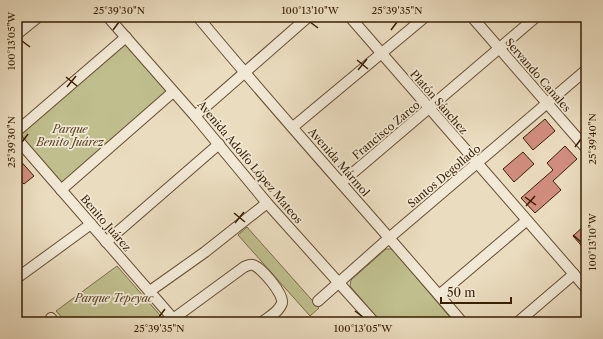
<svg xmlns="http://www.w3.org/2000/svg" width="603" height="339" font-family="'Libre Caslon Text',serif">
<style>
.green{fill:#bfbe8c;stroke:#7c6e48}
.building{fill:#d18d7f;stroke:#391f03}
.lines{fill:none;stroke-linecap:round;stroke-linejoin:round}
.minor-casing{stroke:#654e32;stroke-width:12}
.minor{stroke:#f1e8d5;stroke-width:10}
.ticks{fill:none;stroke:#391f03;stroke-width:1.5}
.labels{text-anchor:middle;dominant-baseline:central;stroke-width:3.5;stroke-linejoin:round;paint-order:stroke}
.street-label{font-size:11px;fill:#391f03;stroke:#f1e8d5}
.park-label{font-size:11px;font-style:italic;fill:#5a4725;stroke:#f1e8d5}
.neatline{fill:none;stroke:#391f03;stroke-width:1.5}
.ticks-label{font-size:10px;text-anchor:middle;fill:#391f03}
</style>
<rect width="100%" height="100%" fill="#eadcbf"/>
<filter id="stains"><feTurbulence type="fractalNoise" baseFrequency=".005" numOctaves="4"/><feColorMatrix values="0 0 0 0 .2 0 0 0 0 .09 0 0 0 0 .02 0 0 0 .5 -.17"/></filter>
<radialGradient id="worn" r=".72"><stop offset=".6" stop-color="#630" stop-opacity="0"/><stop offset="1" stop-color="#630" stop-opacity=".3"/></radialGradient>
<!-- green -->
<g class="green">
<polygon points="126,44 169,94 61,190 17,136"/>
<polygon points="247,227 319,308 310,316 238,235"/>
<polygon points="386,249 392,249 454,322 381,322 350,286 351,280"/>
<polygon points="117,266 166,322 66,322 56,311"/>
</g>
<!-- building -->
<g class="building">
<polygon points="545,119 555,131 533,150 523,138"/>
<polygon points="565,146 577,159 553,181 561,190 535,213 521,198 553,170 547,163"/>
<polygon points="523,152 534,164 514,182 503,169"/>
<polygon points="17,157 34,176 24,184 17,177"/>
<polygon points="586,224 586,251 573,236"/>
</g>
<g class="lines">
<!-- minor casing -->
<g class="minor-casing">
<g id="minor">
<polyline points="108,17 195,116 267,203 374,322"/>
<path d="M198,17C284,121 375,220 462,322"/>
<polyline points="350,17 586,288"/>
<polyline points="472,17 586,148"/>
<polyline points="17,34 38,17"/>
<polyline points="195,116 308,17"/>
<polyline points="293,127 425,17"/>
<polyline points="17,131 126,37"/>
<polyline points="17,139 176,322"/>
<polyline points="341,183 536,17"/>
<polyline points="61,190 173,92"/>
<polyline points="106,242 219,144"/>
<polyline points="17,278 91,224"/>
<polyline points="150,291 205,252 267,203"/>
<polyline points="439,295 526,221"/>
<polyline points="318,301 389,238 586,70"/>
<polyline points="51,318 54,322"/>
<path d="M173,319L244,267C247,266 249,264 253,265C261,267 284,294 282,303C279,312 269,317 262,322"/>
<polyline points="518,322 574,274"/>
</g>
</g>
<!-- minor -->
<use href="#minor" class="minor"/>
</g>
<!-- ticks -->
<path class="ticks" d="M310,22L318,28M113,30L119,22M391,30L397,22M22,41L30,47M357,60L368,69M358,70L367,59M66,77L77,86M67,87L76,76M22,142L28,134M575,147L581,139M525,197L536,205M526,206L535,196M234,213L245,222M235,223L244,212M573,235L581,242M355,311L363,317M159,317L165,309"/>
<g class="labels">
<!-- street labels -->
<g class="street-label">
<text transform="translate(538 75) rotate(49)">Servando Canales</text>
<text transform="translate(439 102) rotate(49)">Platón Sánchez</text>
<text transform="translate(386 130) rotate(-40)">Francisco Zarco</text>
<text transform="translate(250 162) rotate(50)">Avenida Adolfo López Mateos</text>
<text transform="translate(339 162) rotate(49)">Avenida Mármol</text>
<text transform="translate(444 176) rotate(-40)">Santos Degollado</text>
<text transform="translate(106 223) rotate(49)">Benito Juárez</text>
</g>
<!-- park labels -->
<g class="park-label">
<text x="70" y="129">Parque<tspan x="70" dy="13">Benito Juárez</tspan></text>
<text x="114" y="298">Parque Tepeyac</text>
</g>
</g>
<!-- margin -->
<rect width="603" height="339" fill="none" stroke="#eadcbf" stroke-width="44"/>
<!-- scale -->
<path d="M441 297v6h70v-6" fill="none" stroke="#391f03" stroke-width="2"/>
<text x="447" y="297" font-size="12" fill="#391f03" stroke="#f1e8d5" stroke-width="3" paint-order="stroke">50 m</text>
<rect x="22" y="22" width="559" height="295" class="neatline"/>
<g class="ticks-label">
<text x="119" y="14">25°39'30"N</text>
<text x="310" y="14">100°13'10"W</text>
<text x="397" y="14">25°39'35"N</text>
<text transform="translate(11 41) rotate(-90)" y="4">100°13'05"W</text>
<text transform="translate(592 139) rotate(-90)" y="4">25°39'40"N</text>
<text transform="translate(11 142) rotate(-90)" y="4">25°39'30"N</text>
<text transform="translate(592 242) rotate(-90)" y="4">100°13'10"W</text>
<text x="159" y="332">25°39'35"N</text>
<text x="363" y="332">100°13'05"W</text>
</g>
<rect width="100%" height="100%" filter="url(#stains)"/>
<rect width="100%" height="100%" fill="url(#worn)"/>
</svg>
